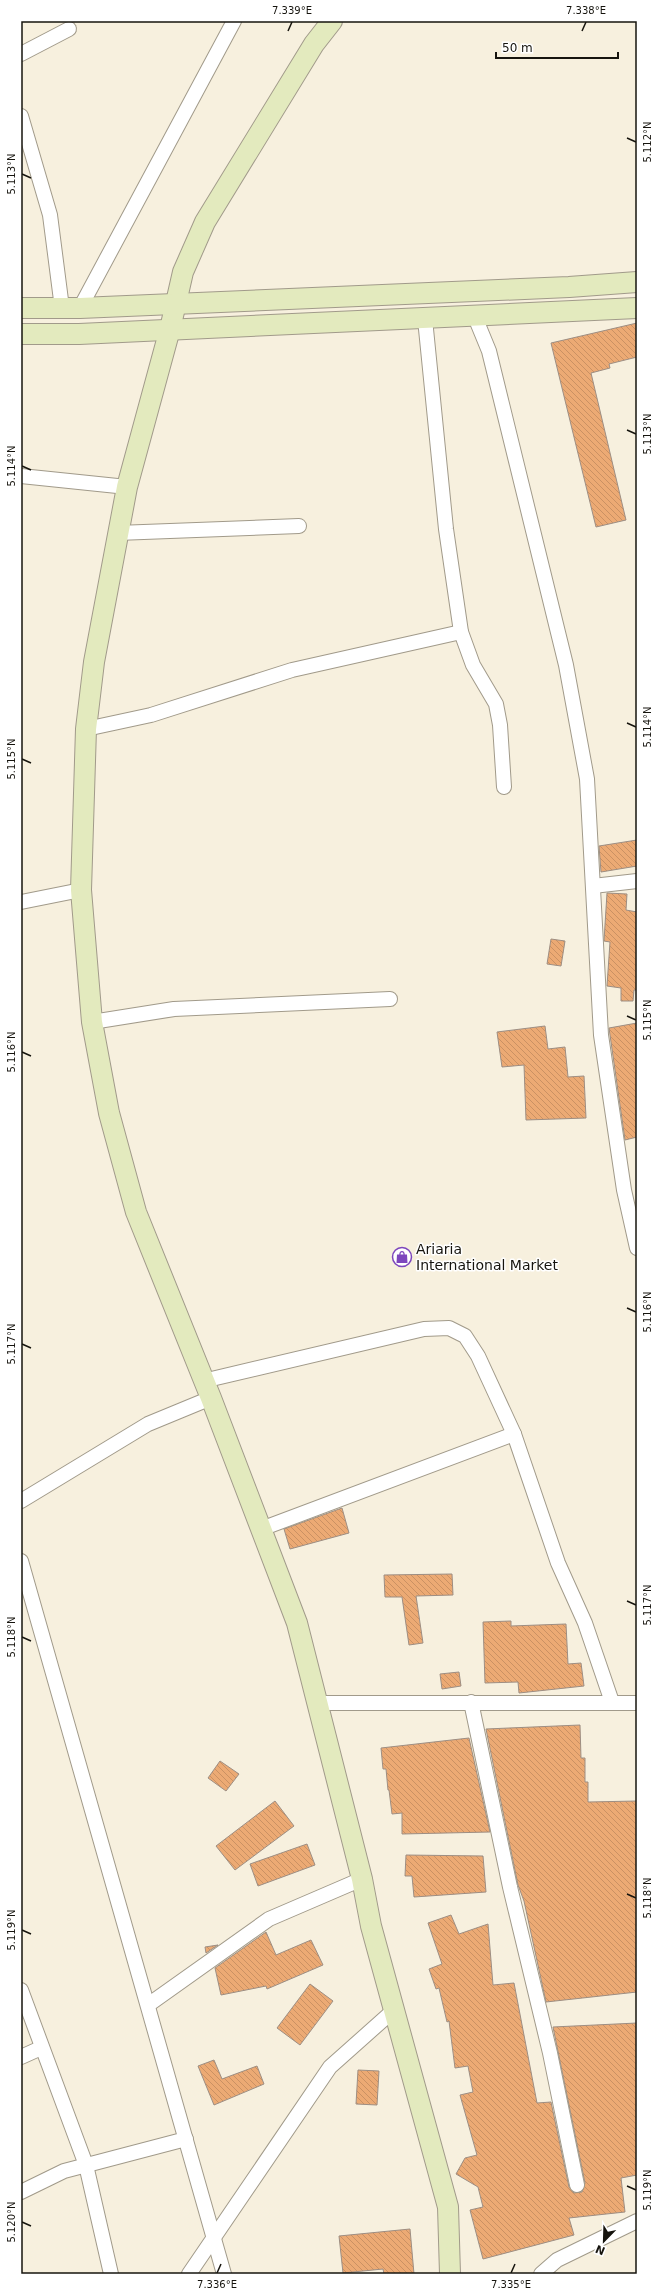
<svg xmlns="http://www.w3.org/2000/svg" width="658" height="2295" font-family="'DejaVu Sans',sans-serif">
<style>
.building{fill:url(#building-back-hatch);stroke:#9d8e83}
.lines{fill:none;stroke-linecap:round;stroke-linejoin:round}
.street-casing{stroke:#a19a8a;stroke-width:16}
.secondary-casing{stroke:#a19a8a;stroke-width:22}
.street{stroke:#fff;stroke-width:14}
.secondary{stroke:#e3eabe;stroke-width:20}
.ticks{fill:none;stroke:#16140e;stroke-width:1.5}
.labels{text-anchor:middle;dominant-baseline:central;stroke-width:3;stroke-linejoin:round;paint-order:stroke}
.poi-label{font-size:14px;fill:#16140e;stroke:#fff;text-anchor:start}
.neatline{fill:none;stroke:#16140e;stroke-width:1.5}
.ticks-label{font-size:10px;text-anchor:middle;fill:#16140e}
</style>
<defs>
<pattern id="building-back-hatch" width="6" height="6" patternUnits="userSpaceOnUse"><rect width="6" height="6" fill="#ecaa74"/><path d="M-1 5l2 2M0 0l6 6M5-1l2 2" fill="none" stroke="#ca9163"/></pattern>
</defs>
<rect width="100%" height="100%" fill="#f7f0de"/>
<!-- building -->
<g class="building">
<polygon points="637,323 637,357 609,364 610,368 591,373 626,520 596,527 551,343"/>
<polygon points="637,840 637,866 601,872 599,846"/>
<polygon points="607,893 627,894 626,910 637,912 637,990 634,990 633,1001 621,1001 621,988 607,986 610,942 604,941"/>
<polygon points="551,939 565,941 561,966 547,964"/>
<polygon points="637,1023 637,1137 625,1140 609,1028"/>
<polygon points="545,1026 548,1049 565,1047 568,1077 584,1076 586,1118 526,1120 524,1065 502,1067 497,1032"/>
<polygon points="342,1508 349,1533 290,1549 284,1529"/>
<polygon points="452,1574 453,1595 416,1596 423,1643 409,1645 402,1597 385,1597 384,1575"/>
<polygon points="511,1621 511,1626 566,1624 568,1664 581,1663 584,1686 519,1693 518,1682 485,1683 483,1622"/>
<polygon points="459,1672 461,1686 442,1689 440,1674"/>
<polygon points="580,1725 581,1758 585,1758 585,1782 588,1782 588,1802 637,1801 637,1992 546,2002 524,1901 518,1885 486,1729"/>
<polygon points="469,1738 490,1832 402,1834 402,1813 392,1814 389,1790 388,1790 386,1769 383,1769 381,1748"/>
<polygon points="220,1761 239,1774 226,1791 208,1778"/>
<polygon points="275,1801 294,1826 235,1870 216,1846"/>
<polygon points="307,1844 315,1865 258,1886 250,1864"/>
<polygon points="406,1855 483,1856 486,1892 414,1897 412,1876 405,1876"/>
<polygon points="451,1915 459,1934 488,1924 493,1985 514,1983 537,2103 551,2102 569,2187 574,2193 582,2192 585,2183 553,2027 637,2023 637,2175 621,2178 625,2212 569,2218 574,2235 483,2259 470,2210 483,2207 478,2187 456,2174 465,2158 477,2155 460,2095 473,2092 468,2066 455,2068 449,2021 447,2022 439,1988 436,1989 429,1969 442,1964 428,1923"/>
<polygon points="266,1932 276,1955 311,1940 323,1965 267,1989 266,1986 221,1995 215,1968"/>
<polygon points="218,1945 206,1953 205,1947"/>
<polygon points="310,1984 333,2001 300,2045 277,2028"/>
<polygon points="214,2060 222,2079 257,2066 264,2084 214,2105 198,2066"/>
<polygon points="358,2070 379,2071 377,2105 356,2104"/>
<polygon points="410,2229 414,2274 384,2274 383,2269 343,2273 339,2236"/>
</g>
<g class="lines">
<!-- street casing -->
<g class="street-casing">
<g id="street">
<polyline points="21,54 69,29"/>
<polyline points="21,116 50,215 62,308"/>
<polyline points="80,308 234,21"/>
<polyline points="475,317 489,351 566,665 587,779 601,1035 624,1190 637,1248"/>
<polyline points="425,319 446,529 461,632 473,665 496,704 500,725 504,787"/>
<polyline points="21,476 127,487"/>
<polyline points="117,533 299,526"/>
<polyline points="86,729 151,715 292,670 461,632"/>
<polyline points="593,886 637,881"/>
<polyline points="21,902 81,890"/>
<polyline points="92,1022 174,1009 390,999"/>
<polyline points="203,1381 424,1329 449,1328 465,1336 478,1356 514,1434 558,1563 585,1623 612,1702"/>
<polyline points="21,1501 148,1424 211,1398"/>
<polyline points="261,1529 514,1434"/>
<polyline points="21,1561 224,2274"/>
<polyline points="471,1702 510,1887 550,2053 577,2185"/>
<polyline points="317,1703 637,1703"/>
<polyline points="21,1990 86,2165 111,2274"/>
<polyline points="148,2005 269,1919 362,1879"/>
<polyline points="21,2057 41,2048"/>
<polyline points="21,2192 64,2171 186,2139"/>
<polyline points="189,2274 330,2067 394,2010"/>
<polyline points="541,2274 557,2260 637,2221"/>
</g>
</g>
<!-- secondary casing -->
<g class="secondary-casing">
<g id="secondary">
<polyline points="332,21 314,44 205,222 183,272 170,329 127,487 94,662 86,729 81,890 92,1022 109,1113 136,1212 211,1398 297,1623 362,1879 371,1926 448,2207 450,2274"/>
<polyline points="21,308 80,308 569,287 637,282"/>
<polyline points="21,334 79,334 637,308"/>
</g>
</g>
<!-- street -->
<use href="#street" class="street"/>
<!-- secondary -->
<use href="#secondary" class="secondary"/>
</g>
<!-- ticks -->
<path class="ticks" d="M288,31L292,22M582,31L586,22M627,138L636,142M22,174L31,178M627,430L636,434M22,466L31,470M627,723L636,727M22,759L31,763M627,1016L636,1020M22,1052L31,1056M627,1308L636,1312M22,1344L31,1348M627,1601L636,1605M22,1637L31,1641M627,1894L636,1898M22,1930L31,1934M627,2186L636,2190M22,2222L31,2226M217,2273L221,2264M511,2273L515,2264"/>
<!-- icons -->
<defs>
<g id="shop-ring" transform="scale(1)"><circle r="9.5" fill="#fff" stroke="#7d46bd" stroke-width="1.5"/><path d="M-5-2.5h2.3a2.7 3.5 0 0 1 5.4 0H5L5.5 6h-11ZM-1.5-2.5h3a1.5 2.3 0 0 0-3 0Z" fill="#7d46bd"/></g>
</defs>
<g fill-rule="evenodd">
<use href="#shop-ring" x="402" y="1257"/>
</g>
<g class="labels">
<!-- poi labels -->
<g class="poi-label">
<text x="416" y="1249">Ariaria<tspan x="416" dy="16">International Market</tspan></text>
</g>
</g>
<!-- border -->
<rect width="658" height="2295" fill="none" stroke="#ffffff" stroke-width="44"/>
<!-- north arrow -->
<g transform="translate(604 2241) rotate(203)" stroke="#ffffff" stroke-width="3" paint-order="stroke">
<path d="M0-3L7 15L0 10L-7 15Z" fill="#16140e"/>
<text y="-6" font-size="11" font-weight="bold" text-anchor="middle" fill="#16140e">N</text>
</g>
<!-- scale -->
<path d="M496 52v6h122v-6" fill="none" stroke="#16140e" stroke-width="2"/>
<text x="502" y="52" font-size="12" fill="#16140e" stroke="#ffffff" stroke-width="3" paint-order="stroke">50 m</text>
<rect x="22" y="22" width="614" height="2251" class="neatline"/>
<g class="ticks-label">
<text x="292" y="14">7.339°E</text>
<text x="586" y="14">7.338°E</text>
<text transform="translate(647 142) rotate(-90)" y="4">5.112°N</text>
<text transform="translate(11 174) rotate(-90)" y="4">5.113°N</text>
<text transform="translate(647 434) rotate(-90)" y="4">5.113°N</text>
<text transform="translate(11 466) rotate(-90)" y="4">5.114°N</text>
<text transform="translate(647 727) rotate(-90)" y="4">5.114°N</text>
<text transform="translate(11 759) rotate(-90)" y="4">5.115°N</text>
<text transform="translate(647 1020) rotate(-90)" y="4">5.115°N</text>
<text transform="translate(11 1052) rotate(-90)" y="4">5.116°N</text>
<text transform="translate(647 1312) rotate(-90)" y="4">5.116°N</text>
<text transform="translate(11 1344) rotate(-90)" y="4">5.117°N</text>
<text transform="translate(647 1605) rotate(-90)" y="4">5.117°N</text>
<text transform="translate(11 1637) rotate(-90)" y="4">5.118°N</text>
<text transform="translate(647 1898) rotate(-90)" y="4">5.118°N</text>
<text transform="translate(11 1930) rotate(-90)" y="4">5.119°N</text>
<text transform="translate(647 2190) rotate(-90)" y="4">5.119°N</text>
<text transform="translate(11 2222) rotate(-90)" y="4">5.120°N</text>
<text x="217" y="2288">7.336°E</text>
<text x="511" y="2288">7.335°E</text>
</g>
</svg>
